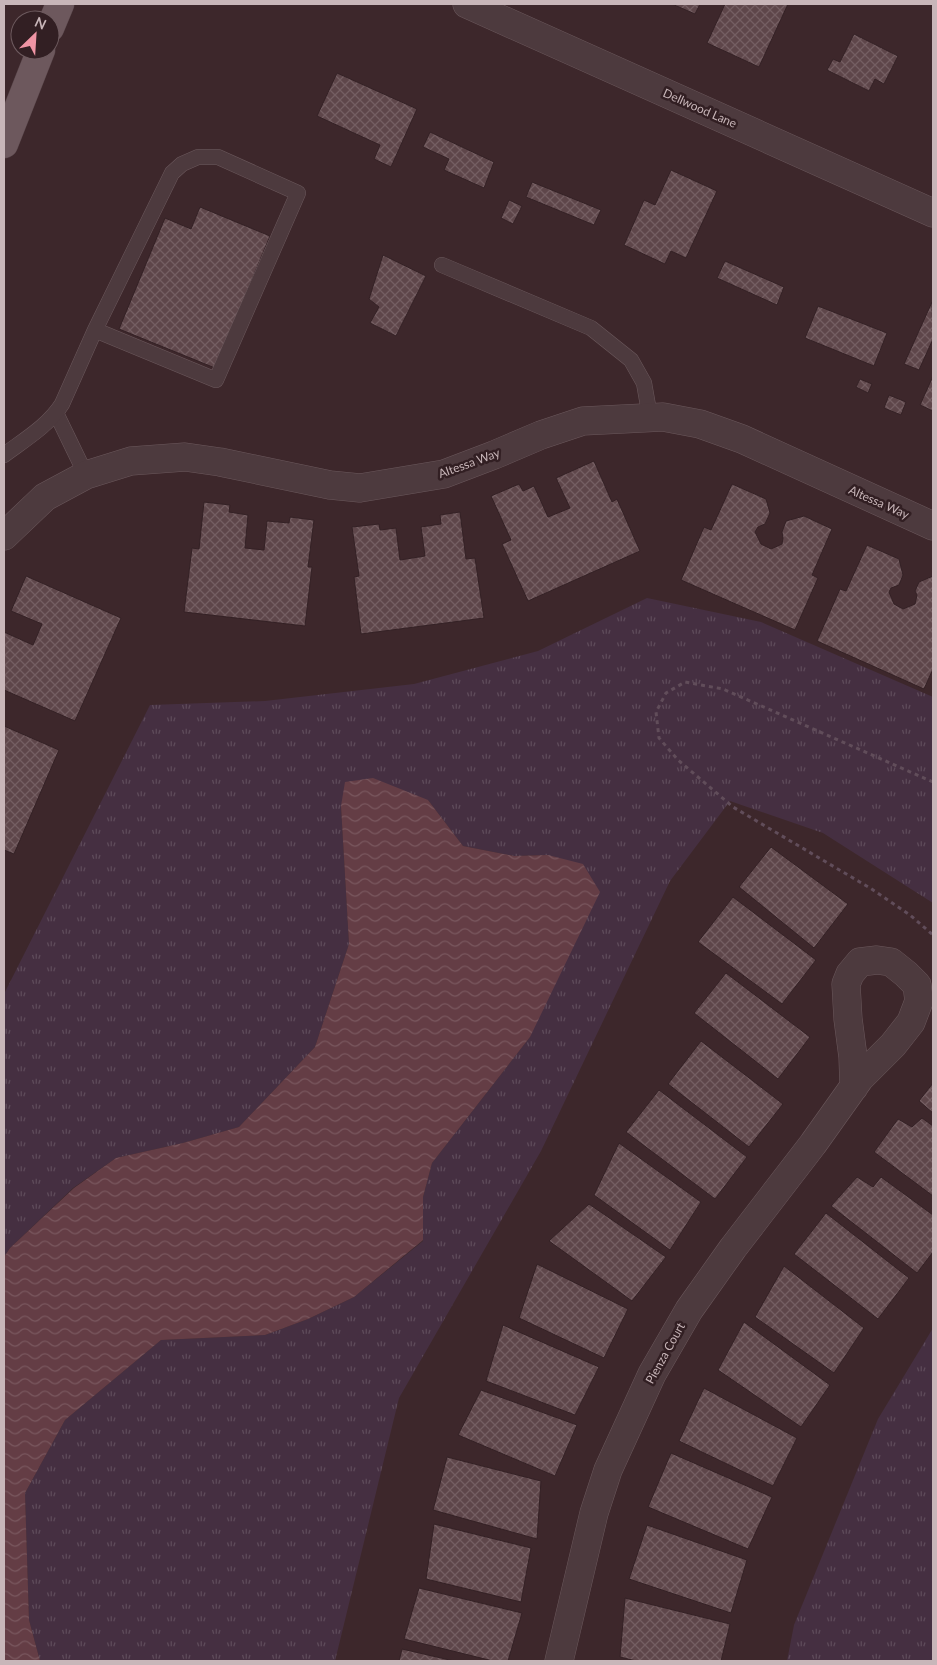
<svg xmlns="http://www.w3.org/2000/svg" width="937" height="1665" font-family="Lato,sans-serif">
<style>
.grass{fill:url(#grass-tufts)}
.water{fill:url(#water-waves)}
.building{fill:url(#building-cross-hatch);stroke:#342125}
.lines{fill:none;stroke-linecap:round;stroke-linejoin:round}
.service-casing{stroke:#6b585c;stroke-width:16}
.minor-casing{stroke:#6b585c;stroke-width:29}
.primary-casing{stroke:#564347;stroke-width:29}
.path{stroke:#614d5a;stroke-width:3;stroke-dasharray:4 4;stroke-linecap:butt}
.service{stroke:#4d3a3e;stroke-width:15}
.minor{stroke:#4d3a3e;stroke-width:28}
.primary{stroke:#6d585d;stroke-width:28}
.labels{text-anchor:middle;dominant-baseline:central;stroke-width:5;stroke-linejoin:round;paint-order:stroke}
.street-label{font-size:12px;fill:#c8b6b9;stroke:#321f23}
</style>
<defs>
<pattern id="grass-tufts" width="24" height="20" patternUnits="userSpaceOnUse" patternTransform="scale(1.25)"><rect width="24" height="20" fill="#452f41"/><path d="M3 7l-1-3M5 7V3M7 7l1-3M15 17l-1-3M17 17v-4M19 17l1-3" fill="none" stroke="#5e4b5a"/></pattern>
<pattern id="water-waves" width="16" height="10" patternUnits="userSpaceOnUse" patternTransform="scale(1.25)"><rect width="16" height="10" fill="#643d45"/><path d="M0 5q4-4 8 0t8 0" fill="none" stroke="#79575e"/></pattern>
<pattern id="building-cross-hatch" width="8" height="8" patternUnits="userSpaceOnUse" patternTransform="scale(1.25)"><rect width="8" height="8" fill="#5e464a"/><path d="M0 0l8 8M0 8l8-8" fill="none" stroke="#745e62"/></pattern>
</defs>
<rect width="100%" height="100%" fill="#3d272b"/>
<!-- grass -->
<g class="grass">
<polygon points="647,598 761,622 933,697 933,903 823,833 730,801 670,881 541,1151 399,1398 335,1661 40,1661 29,1620 25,1493 65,1420 161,1340 265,1335 308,1319 354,1297 423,1241 423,1197 432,1163 530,1037 548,855 514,856 463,846 428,800 341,806 349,944 315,1047 239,1127 183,1143 116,1158 73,1188 10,1248 4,1257 4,994 150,705 265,701 414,684 538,651"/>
<polygon points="933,1328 933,1661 787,1661 794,1625 878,1419"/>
</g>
<!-- water -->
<polygon class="water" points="373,778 428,800 463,846 514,856 548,855 583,864 600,892 530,1037 432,1163 423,1197 423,1240 354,1297 308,1319 265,1335 161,1340 65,1420 25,1493 29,1620 40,1661 4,1661 4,1257 10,1248 74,1188 116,1158 183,1143 239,1127 315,1047 349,944 341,806 345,782"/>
<!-- building -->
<g class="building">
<polygon points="672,4 700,4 695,14"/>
<polygon points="725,4 788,4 759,67 707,43"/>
<polygon points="854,34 898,56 884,84 875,79 869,91 827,70 833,59 840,62"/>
<polygon points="337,73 417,109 391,167 374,159 380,145 317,116"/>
<polygon points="430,132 494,162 484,188 444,170 449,159 423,147"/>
<polygon points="671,170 717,191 686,258 671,251 665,264 624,245 644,200 655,205"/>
<polygon points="532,182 601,210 594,225 526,197"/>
<polygon points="509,200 522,206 513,224 501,218"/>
<polygon points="200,207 270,236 215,368 119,329 165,218 191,229"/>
<polygon points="383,255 426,276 396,336 370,323 379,307 369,299"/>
<polygon points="725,261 784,287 777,305 717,278"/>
<polygon points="932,302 933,339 919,370 904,364"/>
<polygon points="818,306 887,333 874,366 805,338"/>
<polygon points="933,376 933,411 920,405"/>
<polygon points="860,379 872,384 868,393 856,387"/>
<polygon points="889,395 906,402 901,415 884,408"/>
<polygon points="594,461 612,502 617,499 640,551 528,601 502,544 511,540 491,496 519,484 523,491 534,486 548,517 570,508 556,478"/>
<polygon points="732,484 766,499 770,513 765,524 758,527 755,532 761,544 771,549 782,544 783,538 782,532 786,521 804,516 832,529 812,575 818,578 795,630 681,580 704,527 711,530"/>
<polygon points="204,502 230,505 229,512 248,515 245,548 264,550 267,521 289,523 290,517 314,520 308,567 312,567 305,626 184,612 192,548 199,549"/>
<polygon points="460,512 466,559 475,558 484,618 361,634 354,577 359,576 352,527 379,524 380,530 396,528 400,560 425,556 421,527 441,524 440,515"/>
<polygon points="867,545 899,559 903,575 899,585 891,588 889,592 894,604 903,609 915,604 917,595 915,591 919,582 933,576 933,669 924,689 817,641 840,589 846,591"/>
<polygon points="26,576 121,618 75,721 4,690 4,632 33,645 42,624 11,611"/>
<polygon points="4,726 59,750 14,854 4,850"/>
<polygon points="771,847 848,904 814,948 739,887"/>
<polygon points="733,897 816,960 782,1004 698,942"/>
<polygon points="726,973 810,1037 778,1079 694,1013"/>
<polygon points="701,1041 783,1104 749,1147 668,1084"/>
<polygon points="933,1083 933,1113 919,1101"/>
<polygon points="659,1090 747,1157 715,1199 626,1132"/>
<polygon points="922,1118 933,1126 933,1196 874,1152 898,1119 912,1127"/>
<polygon points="619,1143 701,1202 670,1250 594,1195"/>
<polygon points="857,1177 873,1187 881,1177 933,1215 933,1252 917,1273 831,1206"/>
<polygon points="589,1204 666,1257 632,1301 549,1241"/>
<polygon points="826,1213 909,1278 878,1319 794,1254"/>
<polygon points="537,1264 628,1309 604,1358 519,1318"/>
<polygon points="784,1266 864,1328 834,1373 755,1317"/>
<polygon points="744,1322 830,1385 801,1427 718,1370"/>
<polygon points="503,1325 599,1367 575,1415 486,1381"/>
<polygon points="704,1388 797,1438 773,1486 679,1441"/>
<polygon points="481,1390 577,1425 555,1476 458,1435"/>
<polygon points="671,1453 772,1497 748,1549 648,1507"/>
<polygon points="447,1457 541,1481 537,1539 433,1510"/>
<polygon points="434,1524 531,1548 521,1602 426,1579"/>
<polygon points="647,1525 747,1560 731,1613 629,1579"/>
<polygon points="419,1588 522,1613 508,1661 493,1661 404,1639"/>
<polygon points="625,1598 730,1624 721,1661 636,1661 620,1657"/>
<polygon points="402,1649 454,1661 399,1661"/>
</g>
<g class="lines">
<!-- service casing -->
<g class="service-casing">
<g id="service">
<polyline points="442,265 591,328 631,360 644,383 650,417"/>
<polyline points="56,413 86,475"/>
<path d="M4,455C24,440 48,426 62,404L95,330L172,173L182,164L198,157H218L298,193L216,380L95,330"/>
</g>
</g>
<!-- minor casing -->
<g class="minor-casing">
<g id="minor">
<polyline points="467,4 933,213"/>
<polyline points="4,536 45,497 86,475 131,461 185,457 220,462 330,485 360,488 444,474 494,455 541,435 583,421 663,417 700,424 742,439 933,526"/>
<polyline points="559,1661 594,1513 608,1470 652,1374 689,1310 733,1248 813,1144 860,1078 893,1045 911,1022 919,1001 917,985 906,974 891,962 877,960 860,962 850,974 846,984 848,1019 853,1057 854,1087"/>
</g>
</g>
<!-- primary casing -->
<g class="primary-casing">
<g id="primary">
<polyline points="50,28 60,4"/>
<polyline points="4,144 41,50"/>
</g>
</g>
<!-- path -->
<polyline class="path" points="933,782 723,689 685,682 666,693 656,712 659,738 678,760 733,807 870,888 910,915 933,935"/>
<!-- service -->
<use href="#service" class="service"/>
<!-- minor -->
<use href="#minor" class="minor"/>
<!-- primary -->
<use href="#primary" class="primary"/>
</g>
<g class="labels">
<!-- street labels -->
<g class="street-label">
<text transform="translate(700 108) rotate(24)">Dellwood Lane</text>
<text transform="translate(469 463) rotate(-20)">Altessa Way</text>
<text transform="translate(879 502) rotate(24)">Altessa Way</text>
<text transform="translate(665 1353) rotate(-61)">Pienza Court</text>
</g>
</g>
<!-- border -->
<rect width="937" height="1665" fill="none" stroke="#c8b6b9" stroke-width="10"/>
<!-- north arrow -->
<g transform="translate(35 35) rotate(25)"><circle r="24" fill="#321f23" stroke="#6e5b5f"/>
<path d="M0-4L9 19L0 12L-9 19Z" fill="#ef94a4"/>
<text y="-8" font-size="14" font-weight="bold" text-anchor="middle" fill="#c8b6b9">N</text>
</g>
</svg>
